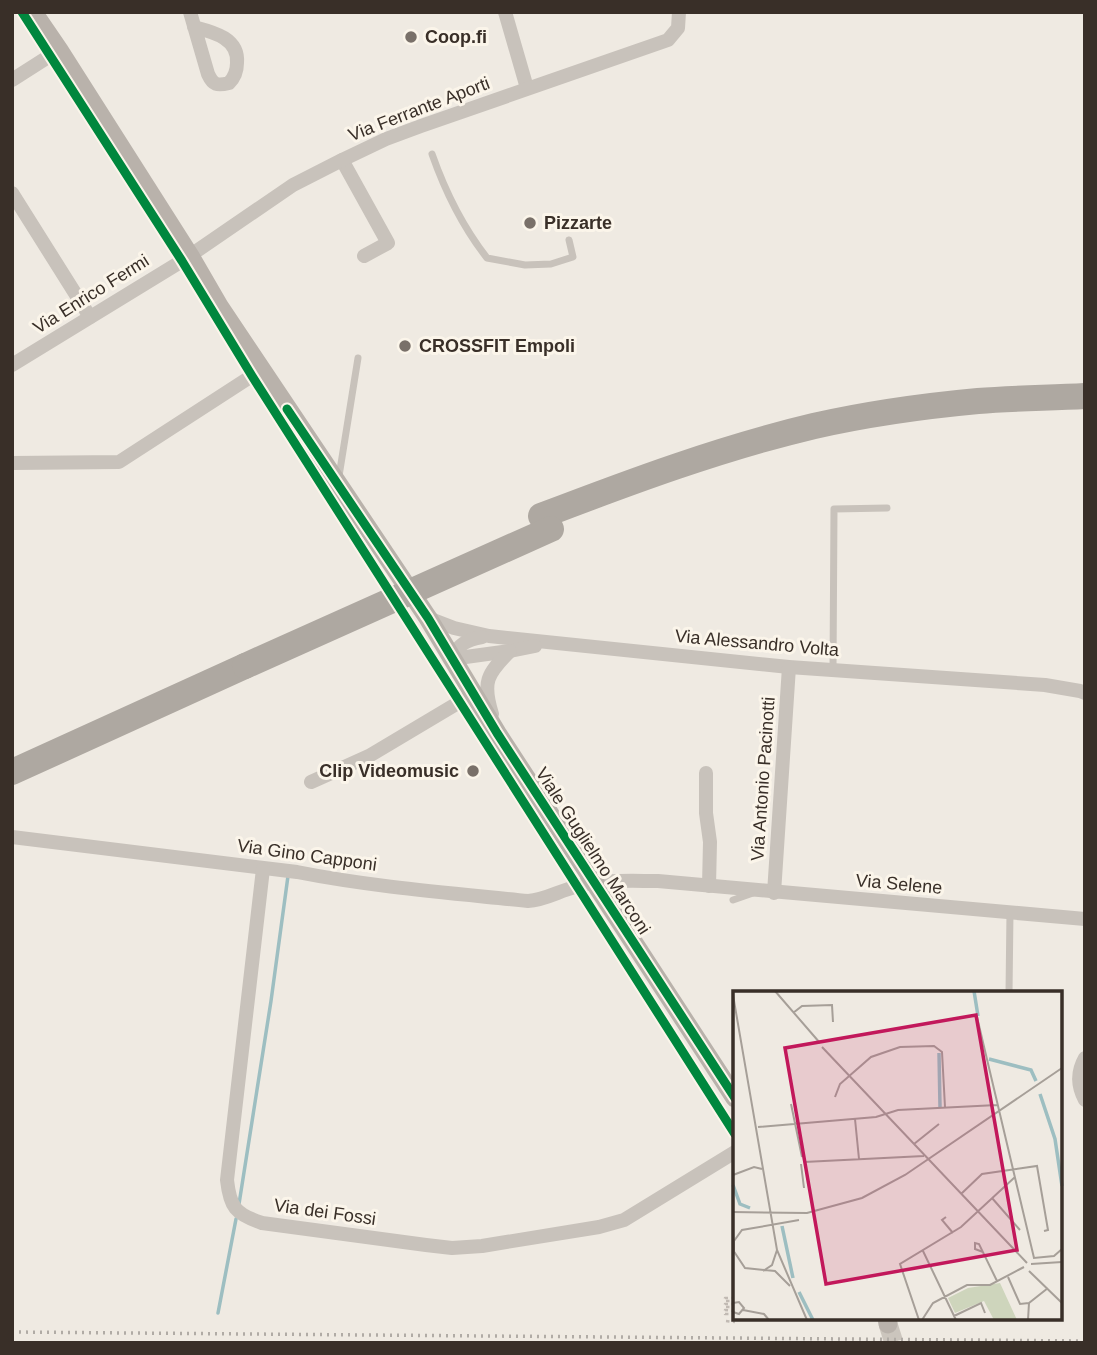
<svg xmlns="http://www.w3.org/2000/svg" width="1097" height="1355" font-family="Helvetica,sans-serif">
<style>
.lines{fill:none;stroke-linecap:round;stroke-linejoin:round}
.stream{stroke:#9dbec1;stroke-width:3.5}
.secondary-tunnel{stroke:#cbc5bd;stroke-width:19;stroke-dasharray:19 10;stroke-linecap:butt}
.path{stroke:#c1bab3;stroke-width:2.5;stroke-dasharray:3.5 3.5;stroke-linecap:butt}
.lane{stroke:#c8c2bb;stroke-width:7}
.street{stroke:#c8c2bb;stroke-width:14}
.secondary{stroke:#b9b2ab;stroke-width:19}
.highway{stroke:#aea8a1;stroke-width:26}
.rail{stroke:#b0aba5;stroke-width:3.5;stroke-dasharray:2 5;stroke-linecap:butt}
.highway-bridge{stroke:#aea8a1;stroke-width:26}
.cycleway-casing{stroke:#fbf5ea;stroke-width:13}
.cycleway{stroke:#00873e;stroke-width:9}
.poi-dot{fill:#797069;stroke:#fbf5ea;stroke-width:2.5}
.labels{text-anchor:middle;dominant-baseline:central;stroke-width:6;stroke-linejoin:round;paint-order:stroke}
.poi-label{font-size:18px;font-weight:bold;fill:#392f28;stroke:#fbf5ea;text-anchor:start}
.street-label{font-size:18px;fill:#392f28;stroke:#fbf5ea}
.inset-river{fill:none;stroke:#9dbec1;stroke-width:3.5}
.inset-road{fill:none;stroke:#a69f98;stroke-width:2}
.view{fill:#c2185b;fill-opacity:0.15;stroke:#c2185b;stroke-width:3.5}
.inset-edge{fill:none;stroke:#392f28;stroke-width:3.5}
</style>
<rect width="100%" height="100%" fill="#efeae2"/>
<g class="lines">
<!-- stream -->
<g class="stream">
<polyline points="239,1204 271,1001 288,876"/>
<polyline points="218,1313 236,1219"/>
</g>
<!-- secondary-tunnel -->
<polyline class="secondary-tunnel" points="888,1324 894,1343"/>
<!-- path -->
<g class="path">
<polyline points="735,1298 725,1298 725,1301 735,1301"/>
<polyline points="735,1304 725,1304 725,1307 735,1307"/>
<polyline points="735,1311 725,1310 725,1314 735,1314"/>
<polyline points="726,1321 735,1322"/>
</g>
<!-- lane -->
<g class="lane">
<path d="M432,154C445,191 462,226 487,258L525,265L551,264L573,257L569,240"/>
<polyline points="339,476 358,358"/>
<polyline points="833,669 834,509 887,508"/>
<polyline points="733,900 753,893"/>
<polyline points="1009,993 1010,912"/>
</g>
<!-- street -->
<g class="street">
<path d="M190,12L208,74C213,85 217,86 229,83C235,77 237,71 237,63C239,38 213,32 194,27"/>
<polyline points="505,12 527,88"/>
<polyline points="12,80 59,50"/>
<polyline points="342,160 388,243 364,256"/>
<polyline points="12,193 90,317"/>
<polyline points="12,365 182,261 293,185 342,160 386,139 421,126 668,40 678,28 679,12"/>
<polyline points="12,463 119,462 261,370"/>
<polyline points="428,618 454,628 489,636 789,667 1045,685 1080,691 1085,693"/>
<polyline points="451,659 510,651 535,646"/>
<path d="M451,659C459,644 466,640 482,637"/>
<path d="M492,714C482,682 487,674 510,651"/>
<polyline points="706,773 706,813 710,842 709,886"/>
<polyline points="311,782 369,756 473,694"/>
<path d="M12,837L297,872C373,887 451,893 528,901C545,900 559,891 575,887C602,879 630,881 658,881L1085,919"/>
<path d="M263,869L227,1180C230,1207 235,1214 262,1223L426,1245L452,1248L482,1246L599,1227L624,1220L735,1152"/>
<polyline points="774,893 789,667"/>
<path d="M1085,1058C1077,1072 1077,1085 1085,1100"/>
</g>
<!-- secondary -->
<g class="secondary">
<polyline points="33,12 59,50 190,256 219,306 428,618 497,733 735,1098"/>
<polyline points="887,1318 888,1324"/>
</g>
<!-- highway -->
<g class="highway">
<path d="M541,516C630,482 721,448 814,426C867,414 924,406 978,401C1013,398 1049,398 1085,396"/>
<polyline points="12,772 245,666"/>
</g>
<!-- rail -->
<polyline class="rail" points="12,1332 1085,1341"/>
<!-- highway-bridge -->
<polyline class="highway-bridge" points="245,666 551,529"/>
<!-- cycleway casing -->
<g class="cycleway-casing">
<g id="cycleway">
<polyline points="22,12 182,261 252,376 735,1134"/>
<polyline points="287,409 428,618 497,733 735,1098"/>
</g>
</g>
<!-- cycleway -->
<use href="#cycleway" class="cycleway"/>
</g>
<!-- markers -->
<g class="poi-dot">
<circle cx="411" cy="37" r="7"/>
<circle cx="530" cy="223" r="7"/>
<circle cx="405" cy="346" r="7"/>
<circle cx="473" cy="771" r="7"/>
</g>
<g class="labels">
<!-- poi labels -->
<g class="poi-label">
<text x="425" y="37">Coop.fi</text>
<text x="544" y="223">Pizzarte</text>
<text x="419" y="346">CROSSFIT Empoli</text>
<text x="459" y="771" text-anchor="end">Clip Videomusic</text>
</g>
<!-- street labels -->
<g class="street-label">
<text transform="translate(419 109) rotate(-21)">Via Ferrante Aporti</text>
<text transform="translate(91 294) rotate(-32)">Via Enrico Fermi</text>
<text transform="translate(757 643) rotate(5)">Via Alessandro Volta</text>
<text transform="translate(763 779) rotate(-86)">Via Antonio Pacinotti</text>
<text transform="translate(593 851) rotate(57)">Viale Guglielmo Marconi</text>
<text transform="translate(307 855) rotate(8)">Via Gino Capponi</text>
<text transform="translate(899 884) rotate(5)">Via Selene</text>
<text transform="translate(325 1212) rotate(8)">Via dei Fossi</text>
</g>
</g>
<!-- overview -->
<g transform="translate(733 991)">
<rect width="329" height="329" fill="#efeae2"/>
<path d="M267,292L284,329H261L251,310L222,322L215,307L235,297Z" fill="#ced5bc"/>
<path class="inset-river" d="M241,0L245,25M206,62L207,116M256,68L298,79L303,90M307,103L322,148L329,195M0,194L7,213L17,217M49,235L60,287M66,301L80,329"/>
<path class="inset-road" d="M42,0L87,52M0,4L44,259L74,329M60,22L69,15L99,14L100,31M244,26L301,267L321,265L329,258M89,56L294,272M102,106L107,93L138,66L167,56L201,55L209,61L212,116M58,113L69,166M122,128L126,168M25,136L143,126L165,119L264,114M181,153L206,133M71,171L191,165M68,173L71,197M0,184L21,176L29,178M228,203L249,183L304,175L315,239L311,240M259,207L287,239M0,221L74,222L129,207L172,184L329,77M213,226L209,229L220,242M0,259L12,277L42,280L57,295M1,260V250L9,239L66,229M190,260L223,329M250,261L242,258V252L246,253L264,290M298,273L329,271M30,280L39,274L44,259M296,280L329,312M275,286L287,313L296,312M0,312L6,311L11,317L6,323L0,321M10,319L31,323L36,329M221,325L248,312L252,322M186,329L167,273L228,236L282,186M189,329L200,312L234,294H257L291,276M295,329L296,312L315,297"/>
<path class="view" d="M243,24L284,259L93,293L52,57Z"/>
<rect width="329" height="329" class="inset-edge"/>
</g>
<!-- border -->
<rect width="1097" height="1355" fill="none" stroke="#392f28" stroke-width="28"/>
</svg>
